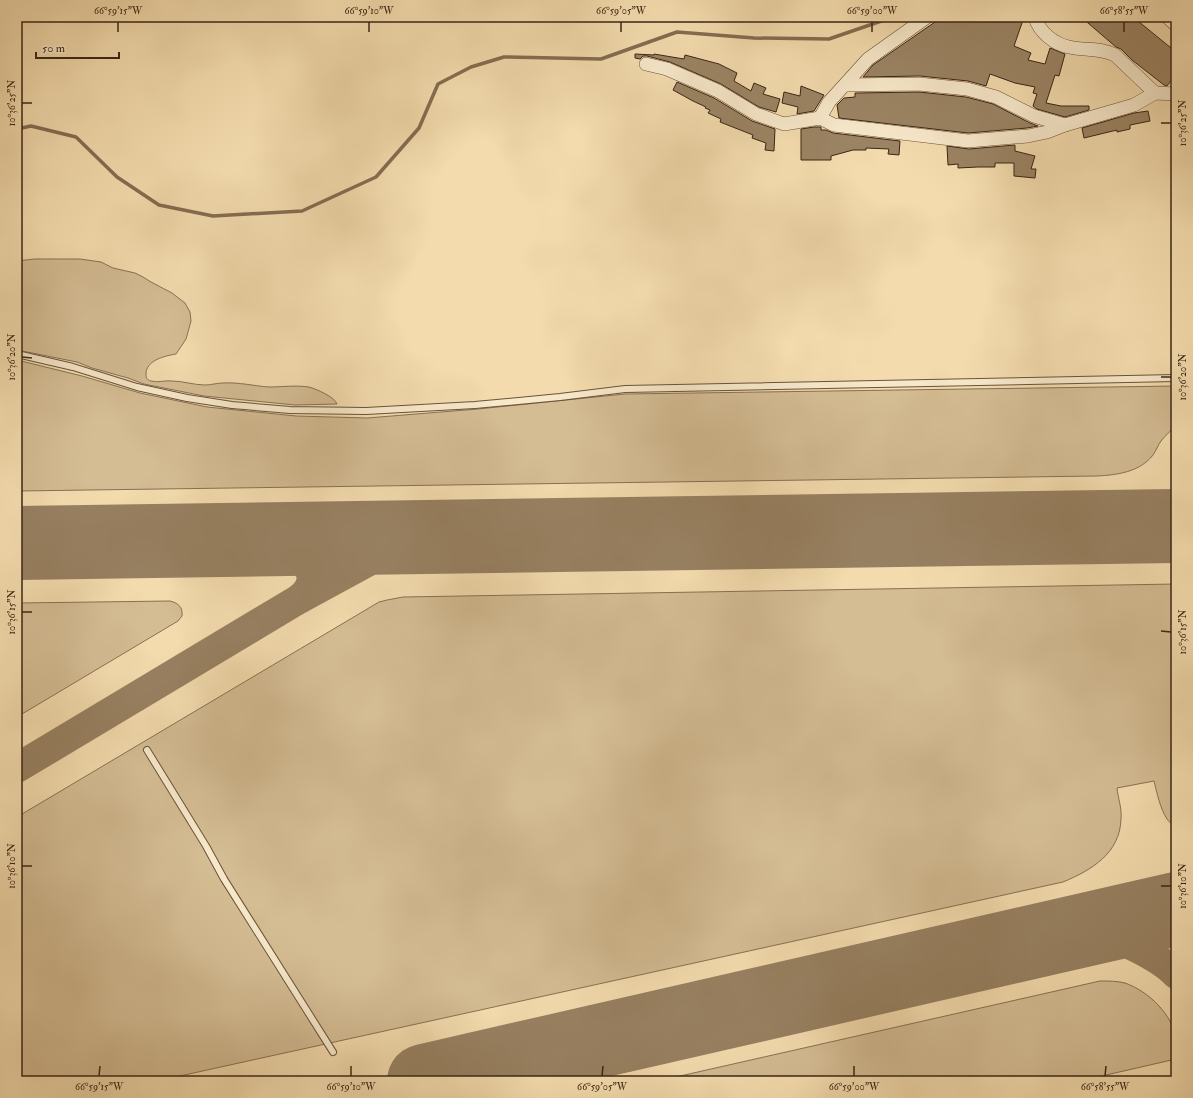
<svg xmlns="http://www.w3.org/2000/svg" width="1193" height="1098" font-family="'IM FELL Double Pica',serif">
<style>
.green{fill:#d4bc93;stroke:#887154}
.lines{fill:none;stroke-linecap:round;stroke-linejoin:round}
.stream{stroke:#846d51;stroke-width:3.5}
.taxiway{stroke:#978061;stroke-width:30}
.runway{stroke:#978061;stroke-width:74}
.building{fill:#9b8464;stroke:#3b2615}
.lane-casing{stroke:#69533b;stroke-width:8}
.street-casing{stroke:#69533b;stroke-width:14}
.lane{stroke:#f7e8ca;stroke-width:6}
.street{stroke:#f7e8ca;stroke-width:13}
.ticks{fill:none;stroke:#3b2615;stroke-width:1.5}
.neatline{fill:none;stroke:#3b2615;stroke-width:1.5}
.ticks-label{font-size:10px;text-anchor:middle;fill:#3b2615}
</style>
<rect width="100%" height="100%" fill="#f3dbad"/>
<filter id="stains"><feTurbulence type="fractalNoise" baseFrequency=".005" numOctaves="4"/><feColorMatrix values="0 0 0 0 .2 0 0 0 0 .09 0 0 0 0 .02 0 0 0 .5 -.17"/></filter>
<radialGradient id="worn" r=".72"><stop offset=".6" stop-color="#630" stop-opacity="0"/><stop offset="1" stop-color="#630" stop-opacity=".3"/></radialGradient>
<!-- green -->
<g class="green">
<path d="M35,259H80L101,262L113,268L135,273L143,277L151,282L172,293L185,303L190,312L191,321L186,339L176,354C165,356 146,360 146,374C146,378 147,380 151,381C158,383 165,380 172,381C183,381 194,385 205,385C211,385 217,383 223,383C239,382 254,386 269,387C282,387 296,385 309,387C316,389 335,397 337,404L295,405L204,396L144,384L128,378L92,368L77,362L17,350V261Z"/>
<path d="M17,360L82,376L140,393L207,407L296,416L367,418L478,409L625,394L1176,386V426C1171,430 1165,436 1161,441C1158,445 1156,451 1153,455C1140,472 1117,475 1097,476L17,491Z"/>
<path d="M1176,584V828C1173,825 1169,822 1167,819C1160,808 1157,793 1154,781L1117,788C1118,798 1122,808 1121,819C1120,853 1092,870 1063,882L157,1081H17V817L379,602L387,600L403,597Z"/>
<path d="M170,601C178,603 183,607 182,616L178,621L17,717V603Z"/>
<path d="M1100,981C1108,981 1117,981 1125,983C1148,991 1174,1015 1176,1041C1177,1047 1176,1053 1176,1059L1080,1081H658Z"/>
</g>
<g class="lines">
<!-- stream -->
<polyline class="stream" points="17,129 31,126 76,137 117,177 159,205 213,216 302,211 376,177 419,128 438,84 471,67 504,57 601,59 677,32 754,38 829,39 893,17"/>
<!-- taxiway -->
<g class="taxiway">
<path d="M244,539C255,541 267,542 277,546C293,551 320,567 309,588C307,592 303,596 299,599"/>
<polyline points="17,768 299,599 413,537"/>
<path d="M1083,930C1088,931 1093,931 1098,932C1120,938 1161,958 1176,974"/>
<polyline points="475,1081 487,1067"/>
</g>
<!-- runway -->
<g class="runway">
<polyline points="17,543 1176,526"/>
<polyline points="424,1081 1176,909"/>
</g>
</g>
<!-- building -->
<g class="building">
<polygon points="939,17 1014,17 1023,20 1014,46 1031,53 1028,60 1045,64 1050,48 1065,54 1059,76 1055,75 1046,103 1061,106 1089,106 1089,110 1065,117 1037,109 1033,106 1037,94 1033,93 1035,87 1015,83 990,74 986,86 968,81 920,76 863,77 873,65 935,22 936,20"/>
<polygon points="1081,17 1133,17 1176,52 1176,74 1167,86 1164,85 1132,60 1121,49 1116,47"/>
<polygon points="635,54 654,55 654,54 684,59 685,55 719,64 737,73 734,81 751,91 754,83 766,88 763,94 780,99 776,112 759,107 721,84 670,62 647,56 643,56 640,59 635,58"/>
<polygon points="677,82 714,98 752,121 775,129 774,151 765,150 766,143 752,138 753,135 720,122 721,119 708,113 710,110 705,108 706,107 693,101 673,90"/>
<polygon points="801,86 824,95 814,111 797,114 798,107 782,103 784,92 800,96"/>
<polygon points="919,92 966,97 993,104 1030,123 1038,126 1027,128 968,133 839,118 837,105 844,98 855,97 855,93"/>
<polygon points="1148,111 1150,121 1130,125 1130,129 1117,132 1117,130 1084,138 1082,128 1134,113"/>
<polygon points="814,127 821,127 821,130 826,130 833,133 900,141 899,155 888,154 889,149 866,148 866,150 853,150 831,156 831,160 801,160 801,129"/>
<polygon points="1015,145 1015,151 1035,156 1031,169 1036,169 1035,178 1014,176 1014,163 995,163 995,167 978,167 958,168 958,164 948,165 947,146 969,149"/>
</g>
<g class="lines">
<!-- lane casing -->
<g class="lane-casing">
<g id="lane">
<polyline points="17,354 73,367 137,387 187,398 232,405 290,410 366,411 475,405 560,397 625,389 1176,378"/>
<polyline points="147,750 206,846 224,879 333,1052"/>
</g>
</g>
<!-- street casing -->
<g class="street-casing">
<g id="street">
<path d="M1035,17C1039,32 1054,44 1069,47C1086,51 1098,47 1115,55L1155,93"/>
<polyline points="1167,17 1176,25"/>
<polyline points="646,64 667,69 718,91 756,114 784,124 820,118 834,125 968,141 1028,136 1047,132 1065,125 1134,105 1155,93 1176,94"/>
<polyline points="845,85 919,84 967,89 996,97 1034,116 1065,125"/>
<polyline points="820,118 829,102 868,59 927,17"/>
</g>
</g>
<!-- lane -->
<use href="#lane" class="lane"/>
<!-- street -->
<use href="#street" class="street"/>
</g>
<!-- ticks -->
<path class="ticks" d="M118,32V22M369,32V22M621,32V22M872,32V22M1124,32V22M22,103H32M1161,123H1171M22,357L32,358M1161,377H1171M22,612H32M1161,631L1171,632M22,866H32M1161,886H1171M99,1076L100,1066M351,1076V1066M602,1076L603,1066M854,1076V1066M1105,1076L1106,1066"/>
<!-- margin -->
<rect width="1193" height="1098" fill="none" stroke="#f3dbad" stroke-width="44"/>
<!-- scale -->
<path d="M36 52v6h83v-6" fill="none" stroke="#3b2615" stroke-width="2"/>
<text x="42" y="52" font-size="12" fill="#3b2615" stroke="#f7e8ca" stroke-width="3" paint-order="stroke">50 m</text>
<rect x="22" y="22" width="1149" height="1054" class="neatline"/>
<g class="ticks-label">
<text x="118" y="14">66°59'15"W</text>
<text x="369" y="14">66°59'10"W</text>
<text x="621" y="14">66°59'05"W</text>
<text x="872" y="14">66°59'00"W</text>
<text x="1124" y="14">66°58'55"W</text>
<text transform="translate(11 103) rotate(-90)" y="4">10°36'25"N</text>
<text transform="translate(1182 123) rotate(-90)" y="4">10°36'25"N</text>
<text transform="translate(11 357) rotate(-90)" y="4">10°36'20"N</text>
<text transform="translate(1182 377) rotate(-90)" y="4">10°36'20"N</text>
<text transform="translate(11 612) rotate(-90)" y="4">10°36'15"N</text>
<text transform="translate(1182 632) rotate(-90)" y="4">10°36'15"N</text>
<text transform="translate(11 866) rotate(-90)" y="4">10°36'10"N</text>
<text transform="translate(1182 886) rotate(-90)" y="4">10°36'10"N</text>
<text x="99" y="1090">66°59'15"W</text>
<text x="351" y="1090">66°59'10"W</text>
<text x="602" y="1090">66°59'05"W</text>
<text x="854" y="1090">66°59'00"W</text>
<text x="1105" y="1090">66°58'55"W</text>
</g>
<rect width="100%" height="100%" filter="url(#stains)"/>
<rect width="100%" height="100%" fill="url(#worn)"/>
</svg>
